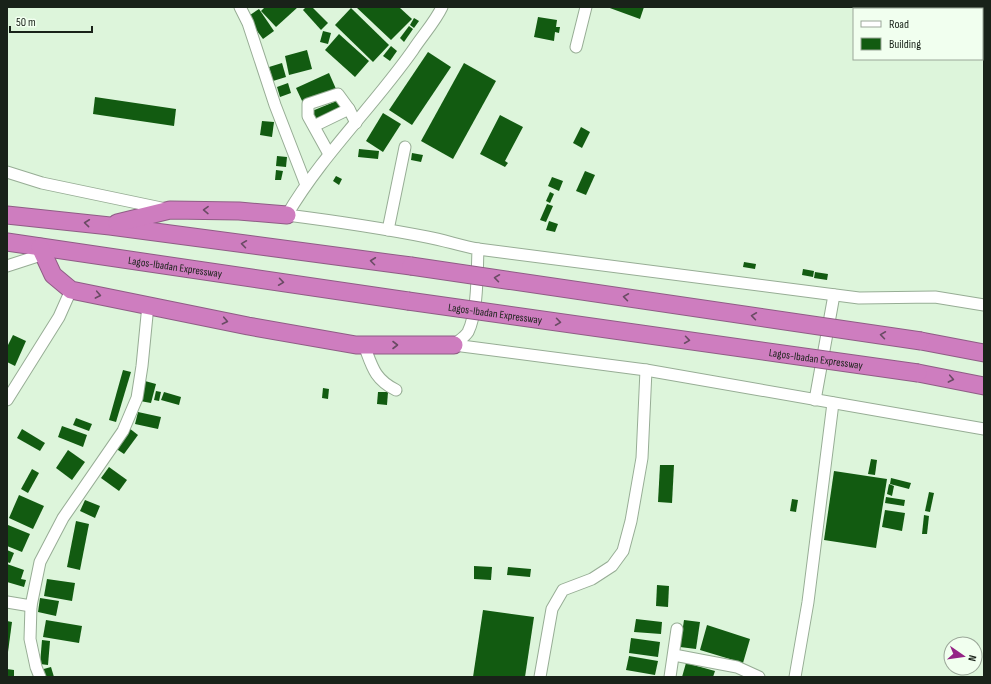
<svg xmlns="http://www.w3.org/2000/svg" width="991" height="684" font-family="'Sofia Sans Condensed',sans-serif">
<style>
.building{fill:#125b11}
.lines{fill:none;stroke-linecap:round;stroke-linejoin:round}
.minor-casing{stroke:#97ad95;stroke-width:13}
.highway-casing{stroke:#8f5d85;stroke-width:19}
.minor{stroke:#fff;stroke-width:11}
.highway{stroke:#ce7dbf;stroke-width:17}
.highway-bridge-casing{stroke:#8f5d85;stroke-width:19;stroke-linecap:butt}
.highway-bridge{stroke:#ce7dbf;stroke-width:17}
.oneway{stroke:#6a4b64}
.labels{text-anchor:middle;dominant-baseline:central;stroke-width:4;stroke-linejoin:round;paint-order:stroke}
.street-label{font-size:11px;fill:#192219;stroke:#f1ffef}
</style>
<rect width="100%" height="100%" fill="#ddf5db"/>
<!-- building -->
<g class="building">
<polygon points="265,7 298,7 276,27 261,11"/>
<polygon points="306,7 312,7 328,23 321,30 303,10"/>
<polygon points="356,7 399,7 412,19 391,40"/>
<polygon points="607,7 644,7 640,19"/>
<polygon points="351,8 389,45 373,62 335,25"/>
<polygon points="259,9 274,31 263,39 247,17"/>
<polygon points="538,17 557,20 556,27 560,27 559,33 555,32 554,41 534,37"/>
<polygon points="414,18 419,21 414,28 410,25"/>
<polygon points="409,26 413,29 404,42 400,38"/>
<polygon points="323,31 331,33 328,44 320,42"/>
<polygon points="339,34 369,61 355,77 325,50"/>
<polygon points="391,46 397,51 390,61 383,56"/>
<polygon points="307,50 312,69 289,75 285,56"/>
<polygon points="428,52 451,67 412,125 389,110"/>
<polygon points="282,63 286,77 273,81 269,67"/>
<polygon points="464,63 496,81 453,159 421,141"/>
<polygon points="329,73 336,89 303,103 296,88"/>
<polygon points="288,83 291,93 280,97 277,87"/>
<polygon points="95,97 176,109 174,126 93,114"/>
<polygon points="339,100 343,109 315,120 312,111"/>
<polygon points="383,113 401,124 383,152 366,141"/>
<polygon points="500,115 523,127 505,161 508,163 505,167 480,154"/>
<polygon points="262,121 274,122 272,137 260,135"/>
<polygon points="581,127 590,132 582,148 573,143"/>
<polygon points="359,149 379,151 378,159 358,157"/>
<polygon points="412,153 423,155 421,162 411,160"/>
<polygon points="277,156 287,157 286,167 276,166"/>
<polygon points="276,170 283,171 281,180 275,180"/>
<polygon points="585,171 595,175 586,195 576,191"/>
<polygon points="336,176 342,179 339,185 333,181"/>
<polygon points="552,177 563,181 559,191 548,186"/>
<polygon points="550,192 554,194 550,203 546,201"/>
<polygon points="547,204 553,206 546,222 540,220"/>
<polygon points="549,221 558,224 555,232 546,230"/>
<polygon points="744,262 756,264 755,269 743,267"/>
<polygon points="803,269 814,271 813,277 802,275"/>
<polygon points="815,272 828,274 827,280 814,278"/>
<polygon points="13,335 26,341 15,366 7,362 7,347"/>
<polygon points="123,370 131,372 116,422 109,420"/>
<polygon points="145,381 156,384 151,403 140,401"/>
<polygon points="323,388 329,389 328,399 322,398"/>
<polygon points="156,391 161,392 159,401 154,400"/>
<polygon points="164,392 181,397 179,405 161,400"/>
<polygon points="378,392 388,392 387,405 377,404"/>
<polygon points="138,412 161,417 158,429 135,424"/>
<polygon points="76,418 92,424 89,431 73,425"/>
<polygon points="62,426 87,435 83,447 58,437"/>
<polygon points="129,428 138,435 124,454 115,448"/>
<polygon points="22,429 45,443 40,451 17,438"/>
<polygon points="68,450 85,462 72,480 56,468"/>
<polygon points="871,459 877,460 875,475 868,474"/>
<polygon points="660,465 674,465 672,503 658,502"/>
<polygon points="109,467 127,480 119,491 101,478"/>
<polygon points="32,469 39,473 28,493 21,489"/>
<polygon points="834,471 887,479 876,548 824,540"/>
<polygon points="891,478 911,483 909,489 890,484"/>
<polygon points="889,484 894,486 892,496 887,494"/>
<polygon points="929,492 934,493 930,512 925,511"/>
<polygon points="19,495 44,506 33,529 9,518"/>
<polygon points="886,497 905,500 904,506 885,503"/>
<polygon points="792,499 798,500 796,512 790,511"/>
<polygon points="85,500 100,506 95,518 80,511"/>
<polygon points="885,510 905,513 902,531 882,527"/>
<polygon points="924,515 929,516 927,534 922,534"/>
<polygon points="76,521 89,524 80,570 67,567"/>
<polygon points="8,525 30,534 22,552 7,546"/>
<polygon points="7,550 14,553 10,563 7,562"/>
<polygon points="7,564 24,570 21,579 26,580 24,587 7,582"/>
<polygon points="474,566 492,567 491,580 474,579"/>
<polygon points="508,567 531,569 530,577 507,575"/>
<polygon points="47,579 75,583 72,601 44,596"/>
<polygon points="657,585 669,586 668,607 656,606"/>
<polygon points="40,598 59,601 56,616 38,612"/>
<polygon points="483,610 534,617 525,677 473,677"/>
<polygon points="636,619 662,622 661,634 634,632"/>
<polygon points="46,620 82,626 79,643 43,637"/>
<polygon points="684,620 700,622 696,649 680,647"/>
<polygon points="7,621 12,622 8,652 7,652"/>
<polygon points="707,625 750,639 743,663 700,650"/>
<polygon points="631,638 660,642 658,657 629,653"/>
<polygon points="42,640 50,641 48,665 40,664"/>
<polygon points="629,656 658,661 655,675 626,670"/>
<polygon points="686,663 715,671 713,677 682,677"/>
<polygon points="51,667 54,677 43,677 40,670"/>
<polygon points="7,669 14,670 14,677 7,677"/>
</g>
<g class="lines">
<!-- minor casing -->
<g class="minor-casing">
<g id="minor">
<polyline points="240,7 248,23 275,105 306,185"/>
<path d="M442,7C435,22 422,36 413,50C373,107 322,155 287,215C334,221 381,228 427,237C444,240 461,246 478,249C477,271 478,312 468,332C465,337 458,341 454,345"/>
<polyline points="576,47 586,7"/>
<polyline points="314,126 349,109"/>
<polyline points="329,154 308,116 308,104 338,94 349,109 356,123"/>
<polyline points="7,172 42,183 166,209"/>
<polyline points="388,230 405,147"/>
<polyline points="478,249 859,298 935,297 984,305"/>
<polyline points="7,266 44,254"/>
<path d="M364,345C372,366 374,379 396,390"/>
<polyline points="454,345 646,370 984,429"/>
<polyline points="7,400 59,317 71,290"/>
<polyline points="815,400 834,295"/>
<polyline points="7,602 31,606"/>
<polyline points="674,655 737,667 759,677"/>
<polyline points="40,677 36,667 30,639 31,606 40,562 63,518 123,431 137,398 142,366 148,305"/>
<polyline points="540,677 552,609 563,590 592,579 612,566 623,551 631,521 642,458 646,370"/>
<polyline points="670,677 677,629"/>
<polyline points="795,677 808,602 833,403"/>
</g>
</g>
<!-- highway casing -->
<g class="highway-casing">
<g id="highway">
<polyline points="7,215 110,226 411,266"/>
<polyline points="117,223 170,210 239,211 287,215"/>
<path id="s1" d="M7,242L408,301"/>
<polyline points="40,247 53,275 71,290 248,326 356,345 454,345"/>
<polyline points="921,341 984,353"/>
<polyline points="918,373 984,386"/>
</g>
</g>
<!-- minor -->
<use href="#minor" class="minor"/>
<!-- highway -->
<use href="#highway" class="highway"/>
<!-- highway-bridge casing -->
<g class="highway-bridge-casing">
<g id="highway-bridge">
<polyline points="411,266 921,341"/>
<path id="s2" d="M408,301L918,373"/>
</g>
</g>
<!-- highway-bridge -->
<use href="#highway-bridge" class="highway-bridge"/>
</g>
<!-- one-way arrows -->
<defs><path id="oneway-chevron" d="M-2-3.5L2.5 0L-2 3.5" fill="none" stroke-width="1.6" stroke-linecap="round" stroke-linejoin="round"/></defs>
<g class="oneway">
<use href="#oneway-chevron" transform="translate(206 210) rotate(-179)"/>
<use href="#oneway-chevron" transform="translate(87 223) rotate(-174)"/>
<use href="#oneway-chevron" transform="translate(244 244) rotate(-172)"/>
<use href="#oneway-chevron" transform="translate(373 261) rotate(-173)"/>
<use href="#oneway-chevron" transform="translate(497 278) rotate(-172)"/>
<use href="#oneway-chevron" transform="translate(281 282) rotate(8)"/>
<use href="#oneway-chevron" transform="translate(98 295) rotate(11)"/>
<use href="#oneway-chevron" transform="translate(626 297) rotate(-172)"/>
<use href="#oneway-chevron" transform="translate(754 316) rotate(-172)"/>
<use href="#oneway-chevron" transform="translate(225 321) rotate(12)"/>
<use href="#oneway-chevron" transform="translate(558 322) rotate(8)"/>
<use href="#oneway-chevron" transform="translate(883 335) rotate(-172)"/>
<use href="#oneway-chevron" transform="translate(687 340) rotate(8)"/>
<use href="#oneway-chevron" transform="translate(395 345)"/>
<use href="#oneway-chevron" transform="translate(951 379) rotate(11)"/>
</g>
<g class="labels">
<!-- street labels -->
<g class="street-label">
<text stroke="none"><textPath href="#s1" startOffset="170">Lagos-Ibadan Expressway</textPath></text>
<text stroke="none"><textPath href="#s2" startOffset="88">Lagos-Ibadan Expressway</textPath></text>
<text stroke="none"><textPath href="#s2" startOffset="412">Lagos-Ibadan Expressway</textPath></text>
</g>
</g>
<!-- border -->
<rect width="991" height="684" fill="none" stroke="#192219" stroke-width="16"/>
<!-- legend -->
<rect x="853" y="8" width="130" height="52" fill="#f1ffef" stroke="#9ba799"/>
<rect x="861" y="21" width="20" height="6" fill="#ffffff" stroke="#9ba799"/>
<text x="889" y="28" font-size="12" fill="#192219">Road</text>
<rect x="861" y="38" width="20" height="12" fill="#125b11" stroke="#9ba799"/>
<text x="889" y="48" font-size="12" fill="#192219">Building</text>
<!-- north arrow -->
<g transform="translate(963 656) rotate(103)"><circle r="19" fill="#f1ffef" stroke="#9ba799"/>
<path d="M0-3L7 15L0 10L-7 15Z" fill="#942485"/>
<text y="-6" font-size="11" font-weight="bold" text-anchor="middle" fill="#192219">N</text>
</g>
<!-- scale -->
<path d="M10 26v6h82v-6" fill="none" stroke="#192219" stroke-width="2"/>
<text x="16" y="26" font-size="12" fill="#192219" stroke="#f1ffef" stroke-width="3" paint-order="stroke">50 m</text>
</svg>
